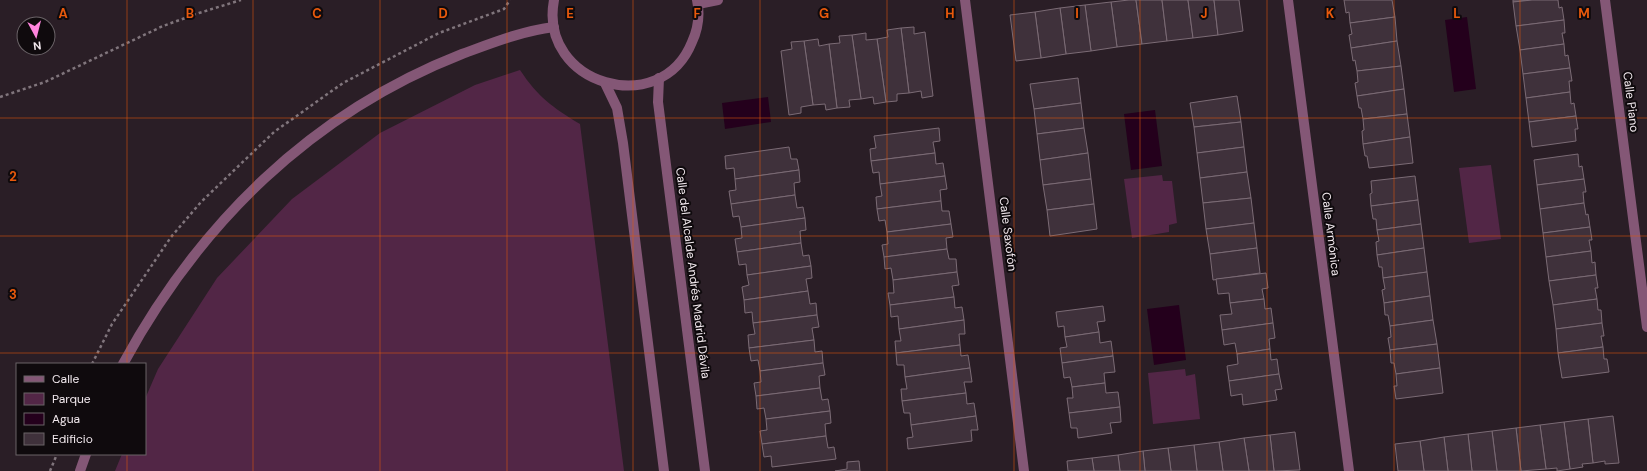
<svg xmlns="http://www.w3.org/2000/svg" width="1647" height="471" font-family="'DM Sans',sans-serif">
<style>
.green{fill:#522646}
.water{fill:#24001c}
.building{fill:#3f313b;stroke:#7b6b75}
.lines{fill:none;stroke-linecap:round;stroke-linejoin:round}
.path{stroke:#80757c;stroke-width:2.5;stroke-dasharray:3 3;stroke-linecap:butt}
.minor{stroke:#845776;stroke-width:10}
.grid{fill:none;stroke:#e8590c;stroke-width:1;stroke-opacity:0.55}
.labels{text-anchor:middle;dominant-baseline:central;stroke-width:4;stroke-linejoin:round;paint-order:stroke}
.street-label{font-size:12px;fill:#f2e9ee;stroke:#0f0a0d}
.grid-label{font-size:13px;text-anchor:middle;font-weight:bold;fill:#e8590c;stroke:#0f0a0d;stroke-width:4;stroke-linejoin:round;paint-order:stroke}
</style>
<rect width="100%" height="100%" fill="#2a1e26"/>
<!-- green -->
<g class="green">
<path d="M520,70C538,97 552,107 580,124L624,471H115L122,454H145V399L158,369L217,278L292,199L380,133L475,85Z"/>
<polygon points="1491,165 1501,239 1469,243 1459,168"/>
<polygon points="1162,175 1163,181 1172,181 1177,223 1169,225 1169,232 1132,238 1124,179"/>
<polygon points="1185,369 1186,376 1195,374 1200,419 1153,424 1148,373"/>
</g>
<!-- water -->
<g class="water">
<polygon points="1467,17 1476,89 1454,92 1445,20"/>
<polygon points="768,97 771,122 725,129 722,103"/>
<polygon points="1155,110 1162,166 1131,170 1124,114"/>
<polygon points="1179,305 1186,360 1154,365 1147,309"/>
</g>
<!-- building -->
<g class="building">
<polygon points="1129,0 1136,0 1142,44 1117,47 1111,2"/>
<polygon points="1136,0 1162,0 1167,41 1142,44"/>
<polygon points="1162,0 1188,0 1193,38 1167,41"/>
<polygon points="1188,0 1214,0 1218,35 1193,38"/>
<polygon points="1214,0 1239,0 1243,31 1218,35"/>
<polygon points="1344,0 1392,0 1395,17 1350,23 1349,12 1346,13"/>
<polygon points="1513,0 1532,0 1513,2"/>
<polygon points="1532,0 1558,0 1559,8 1562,7 1564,20 1516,26 1513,2"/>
<polygon points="1111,2 1117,47 1091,51 1085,5"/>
<polygon points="1085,5 1091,51 1066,54 1060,8"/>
<polygon points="1060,8 1066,54 1041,58 1035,12"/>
<polygon points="1035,12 1041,58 1016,61 1010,15"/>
<polygon points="1395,17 1397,41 1351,48 1349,35 1352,34 1350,23"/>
<polygon points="1564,20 1565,33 1562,33 1564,44 1520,50 1516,26"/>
<polygon points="914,27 914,34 925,32 933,96 922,98 921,91 909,93 901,28"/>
<polygon points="901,28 909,93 897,94 897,101 886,102 877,39 888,37 887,30"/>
<polygon points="866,33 866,40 877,39 886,102 874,104 873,97 861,99 852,35"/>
<polygon points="852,35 861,99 849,100 850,107 837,108 829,44 840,43 839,36"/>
<polygon points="818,39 819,46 829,44 837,108 826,110 825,104 813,105 804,41"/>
<polygon points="804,41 813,105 801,107 801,113 789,115 781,51 792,49 791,42"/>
<polygon points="1397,41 1401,66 1357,71 1355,60 1353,61 1351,48"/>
<polygon points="1564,44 1565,56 1568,55 1570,68 1523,74 1520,50"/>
<polygon points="1401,66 1404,89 1357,96 1355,83 1358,82 1357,71"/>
<polygon points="1570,68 1572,81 1569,81 1570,92 1526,98 1523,74"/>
<polygon points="1078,78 1081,103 1034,109 1030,84"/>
<polygon points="1404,89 1407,114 1363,119 1361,108 1359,108 1357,96"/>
<polygon points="1570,92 1571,104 1574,103 1576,116 1529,122 1526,98"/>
<polygon points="1237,96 1241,122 1194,127 1190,103"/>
<polygon points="1081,103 1084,128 1037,134 1034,109"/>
<polygon points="1407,114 1410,137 1363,144 1362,131 1364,130 1363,119"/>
<polygon points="1576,116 1578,129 1575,129 1576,141 1532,147 1529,122"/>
<polygon points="1241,122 1244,147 1197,153 1194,127"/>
<polygon points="939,128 940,141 933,142 935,153 871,161 870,149 876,148 874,136"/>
<polygon points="1084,128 1088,153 1040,160 1037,134"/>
<polygon points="1410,137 1413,163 1369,168 1367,156 1365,156 1363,144"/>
<polygon points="789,147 791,159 797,159 799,170 735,179 734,168 726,169 725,156"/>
<polygon points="1244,147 1247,172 1200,178 1197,153"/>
<polygon points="935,153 936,164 943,163 945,176 880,184 879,172 873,173 871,161"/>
<polygon points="1088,153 1091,179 1043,185 1040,160"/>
<polygon points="1578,154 1579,167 1582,166 1584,179 1537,185 1534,160"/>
<polygon points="799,170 800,182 794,183 795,195 731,204 729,191 736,190 735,179"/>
<polygon points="1247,172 1251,198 1203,203 1200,178"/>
<polygon points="945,176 947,189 940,190 941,201 877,209 876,197 882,196 880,184"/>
<polygon points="1415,176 1418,200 1371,206 1370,194 1372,193 1371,181"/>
<polygon points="1091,179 1094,204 1047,210 1043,185"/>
<polygon points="1584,179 1586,192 1583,192 1584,203 1540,209 1537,185"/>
<polygon points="795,195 797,208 803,207 805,218 741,227 739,216 733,217 731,204"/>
<polygon points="1251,198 1254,223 1206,229 1203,203"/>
<polygon points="1418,200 1421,224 1377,230 1376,219 1373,219 1371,206"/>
<polygon points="941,201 942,211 949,211 951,224 887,232 885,220 879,221 877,209"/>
<polygon points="1584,203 1586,215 1588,214 1590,227 1543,233 1540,209"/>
<polygon points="1094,204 1097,229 1050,236 1047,210"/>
<polygon points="805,218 806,230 800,231 801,243 737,252 735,239 742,238 741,227"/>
<polygon points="1254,223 1257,248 1210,254 1206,229"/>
<polygon points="951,224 953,237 946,238 947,249 884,257 882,245 888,244 887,232"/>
<polygon points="1421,224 1424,248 1377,255 1376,242 1379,241 1377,230"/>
<polygon points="1590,227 1592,240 1589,240 1591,251 1546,257 1543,233"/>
<polygon points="801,243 803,256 809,255 811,266 747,275 746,264 739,265 737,252"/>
<polygon points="1257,248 1260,273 1213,280 1210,254"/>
<polygon points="1424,248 1427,272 1383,278 1382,267 1379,267 1377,255"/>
<polygon points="947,249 949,259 956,259 957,272 893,280 891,268 885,269 884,257"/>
<polygon points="1591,251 1592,263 1595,262 1596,275 1549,281 1546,257"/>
<polygon points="811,266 812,278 806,279 808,291 744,300 742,287 749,285 747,275"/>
<polygon points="957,272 959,285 952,286 954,297 890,305 888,293 894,293 893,280"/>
<polygon points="1427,272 1430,296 1384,303 1382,290 1385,289 1383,278"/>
<polygon points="1266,273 1268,288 1262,289 1264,299 1230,303 1229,293 1218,294 1216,279"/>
<polygon points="1596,275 1598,288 1595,288 1597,299 1553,305 1549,281"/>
<polygon points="808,291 810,304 816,303 817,315 753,323 752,312 745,313 744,300"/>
<polygon points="1430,296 1433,320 1390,326 1388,315 1385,315 1384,303"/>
<polygon points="954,297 955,308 962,307 964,320 899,329 898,316 891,317 890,305"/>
<polygon points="1264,299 1265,309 1271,308 1273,323 1222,330 1220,315 1232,314 1230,303"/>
<polygon points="1597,299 1598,310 1601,310 1602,323 1556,329 1553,305"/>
<polygon points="1103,306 1105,321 1097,322 1099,332 1065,337 1064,326 1058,327 1056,312"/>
<polygon points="817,315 819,327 812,328 814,340 749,348 748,335 755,334 753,323"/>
<polygon points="964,320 965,334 959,334 960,345 896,353 895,341 901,341 899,329"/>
<polygon points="1433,320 1437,344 1390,350 1388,338 1391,337 1390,326"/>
<polygon points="1273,323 1275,338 1269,339 1270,349 1237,354 1235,343 1224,345 1222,330"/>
<polygon points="1602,323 1604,336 1601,336 1603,347 1558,353 1556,329"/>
<polygon points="1099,332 1100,343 1111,341 1113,356 1062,363 1060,348 1067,347 1065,337"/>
<polygon points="814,340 815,352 822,351 823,363 760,371 758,360 751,361 749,348"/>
<polygon points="1437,344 1440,368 1396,374 1394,363 1391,363 1390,350"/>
<polygon points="960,345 961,356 968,355 970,368 905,377 904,365 897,365 896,353"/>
<polygon points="1603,347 1604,359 1607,359 1609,372 1562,378 1558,353"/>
<polygon points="1270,349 1271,360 1277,359 1279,374 1229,381 1227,366 1238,364 1237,354"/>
<polygon points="1113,356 1115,372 1104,373 1105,383 1072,387 1070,377 1064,378 1062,363"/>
<polygon points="823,363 825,375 819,376 820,388 756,396 754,383 761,382 760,371"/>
<polygon points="970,368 972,382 964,382 966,393 902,401 901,389 907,389 905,377"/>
<polygon points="1440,368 1443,393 1396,399 1394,386 1397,386 1396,374"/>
<polygon points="1279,374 1282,389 1275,390 1277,400 1243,405 1242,394 1231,396 1229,381"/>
<polygon points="1105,383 1106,393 1118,392 1120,407 1069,413 1067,398 1073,398 1072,387"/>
<polygon points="820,388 822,400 828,399 830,411 766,419 764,408 757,409 756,396"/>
<polygon points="966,393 967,404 974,403 976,416 911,425 910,413 904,413 902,401"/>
<polygon points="1120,407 1121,422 1110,423 1112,433 1078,438 1077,428 1071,428 1069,413"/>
<polygon points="830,411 831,423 825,424 826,436 762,444 760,431 767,430 766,419"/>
<polygon points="976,416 978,430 971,430 972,441 908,449 907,438 913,437 911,425"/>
<polygon points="1613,416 1619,463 1605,464 1605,461 1593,463 1588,419"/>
<polygon points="1588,419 1593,463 1582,464 1583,467 1570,469 1564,422"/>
<polygon points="1564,422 1570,469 1557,471 1557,468 1546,469 1540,425"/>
<polygon points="1540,425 1546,469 1521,471 1516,428"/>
<polygon points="1516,428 1521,471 1497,471 1492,431"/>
<polygon points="1492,431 1497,471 1472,471 1468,434"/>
<polygon points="1295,432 1300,470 1274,471 1270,435"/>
<polygon points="1468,434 1472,471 1448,471 1444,437"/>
<polygon points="1270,435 1274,471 1249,471 1244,438"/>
<polygon points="826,436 828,448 834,447 836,459 772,467 771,456 764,457 762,444"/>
<polygon points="1444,437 1448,471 1424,471 1420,441"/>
<polygon points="1244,438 1249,471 1223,471 1219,442"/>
<polygon points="1420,441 1424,471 1398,471 1395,444"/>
<polygon points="1219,442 1223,471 1197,471 1194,445"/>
<polygon points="1194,445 1197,471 1171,471 1168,448"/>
<polygon points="1168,448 1171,471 1145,471 1143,451"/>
<polygon points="1143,451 1145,471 1120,471 1118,455"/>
<polygon points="1118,455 1120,471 1094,471 1092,458"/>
<polygon points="1092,458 1094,471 1068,471 1067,461"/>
<polygon points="859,461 860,471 835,471 847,469 847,462"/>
</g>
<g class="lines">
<!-- path -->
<g class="path">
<polyline points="0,97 45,82 163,26 199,13 241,0"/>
<polyline points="92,364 112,324 171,237 201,202 274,132 343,83 439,33 504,9 510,0"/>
<polyline points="50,471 57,454"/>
</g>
<!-- minor -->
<g class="minor">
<path d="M554,0C538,85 661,120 692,42C698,29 700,14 697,0"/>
<polyline points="965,0 1024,471"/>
<polyline points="1288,0 1349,471"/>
<polyline points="1605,0 1647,327"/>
<polyline points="698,4 718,0"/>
<polyline points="659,78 658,102 705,471"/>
<polyline points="605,83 617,108 623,143 664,471"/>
<path d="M123,364C199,224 311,113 462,54C492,43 522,31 554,27"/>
<polyline points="80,471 86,454"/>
</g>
</g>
<!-- grid -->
<path class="grid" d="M127,0V364M253,0V471M380,0V471M507,0V471M633,0V471M760,0V471M887,0V471M1014,0V471M1140,0V471M1267,0V471M1394,0V471M1520,0V471M0,118H1647M0,236H1647M0,353H1647M127,454V471"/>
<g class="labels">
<!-- street labels -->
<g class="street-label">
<text transform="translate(1631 102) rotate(83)">Calle Piano</text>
<text transform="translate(1008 234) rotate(83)">Calle Saxofón</text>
<text transform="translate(1331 234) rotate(83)">Calle Armónica</text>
<text transform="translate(693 273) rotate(83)">Calle del Alcalde Andrés Madrid Dávila</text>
</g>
</g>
<g class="grid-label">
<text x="63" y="18">A</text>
<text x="190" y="18">B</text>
<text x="317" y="18">C</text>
<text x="443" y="18">D</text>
<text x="570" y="18">E</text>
<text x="697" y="18">F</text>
<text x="824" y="18">G</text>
<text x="950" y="18">H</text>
<text x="1077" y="18">I</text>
<text x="1204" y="18">J</text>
<text x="1330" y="18">K</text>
<text x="1457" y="18">L</text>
<text x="1584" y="18">M</text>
<text x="13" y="181">2</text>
<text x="13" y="299">3</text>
</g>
<!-- legend -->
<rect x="16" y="363" width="130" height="92" fill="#0f0a0d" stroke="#6a6367"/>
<rect x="24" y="376" width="20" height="6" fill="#845776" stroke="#6a6367"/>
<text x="52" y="383" font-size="12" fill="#f2e9ee">Calle</text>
<rect x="24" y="393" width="20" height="12" fill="#522646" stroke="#6a6367"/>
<text x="52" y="403" font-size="12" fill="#f2e9ee">Parque</text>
<rect x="24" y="413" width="20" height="12" fill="#24001c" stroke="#6a6367"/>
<text x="52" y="423" font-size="12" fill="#f2e9ee">Agua</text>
<rect x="24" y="433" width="20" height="12" fill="#3f313b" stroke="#6a6367"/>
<text x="52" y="443" font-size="12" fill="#f2e9ee">Edificio</text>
<!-- north arrow -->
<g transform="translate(36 36) rotate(173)"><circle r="19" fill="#0f0a0d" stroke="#6a6367"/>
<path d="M0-3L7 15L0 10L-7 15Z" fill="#ff85de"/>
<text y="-6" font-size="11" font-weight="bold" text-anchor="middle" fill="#f2e9ee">N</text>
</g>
</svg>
